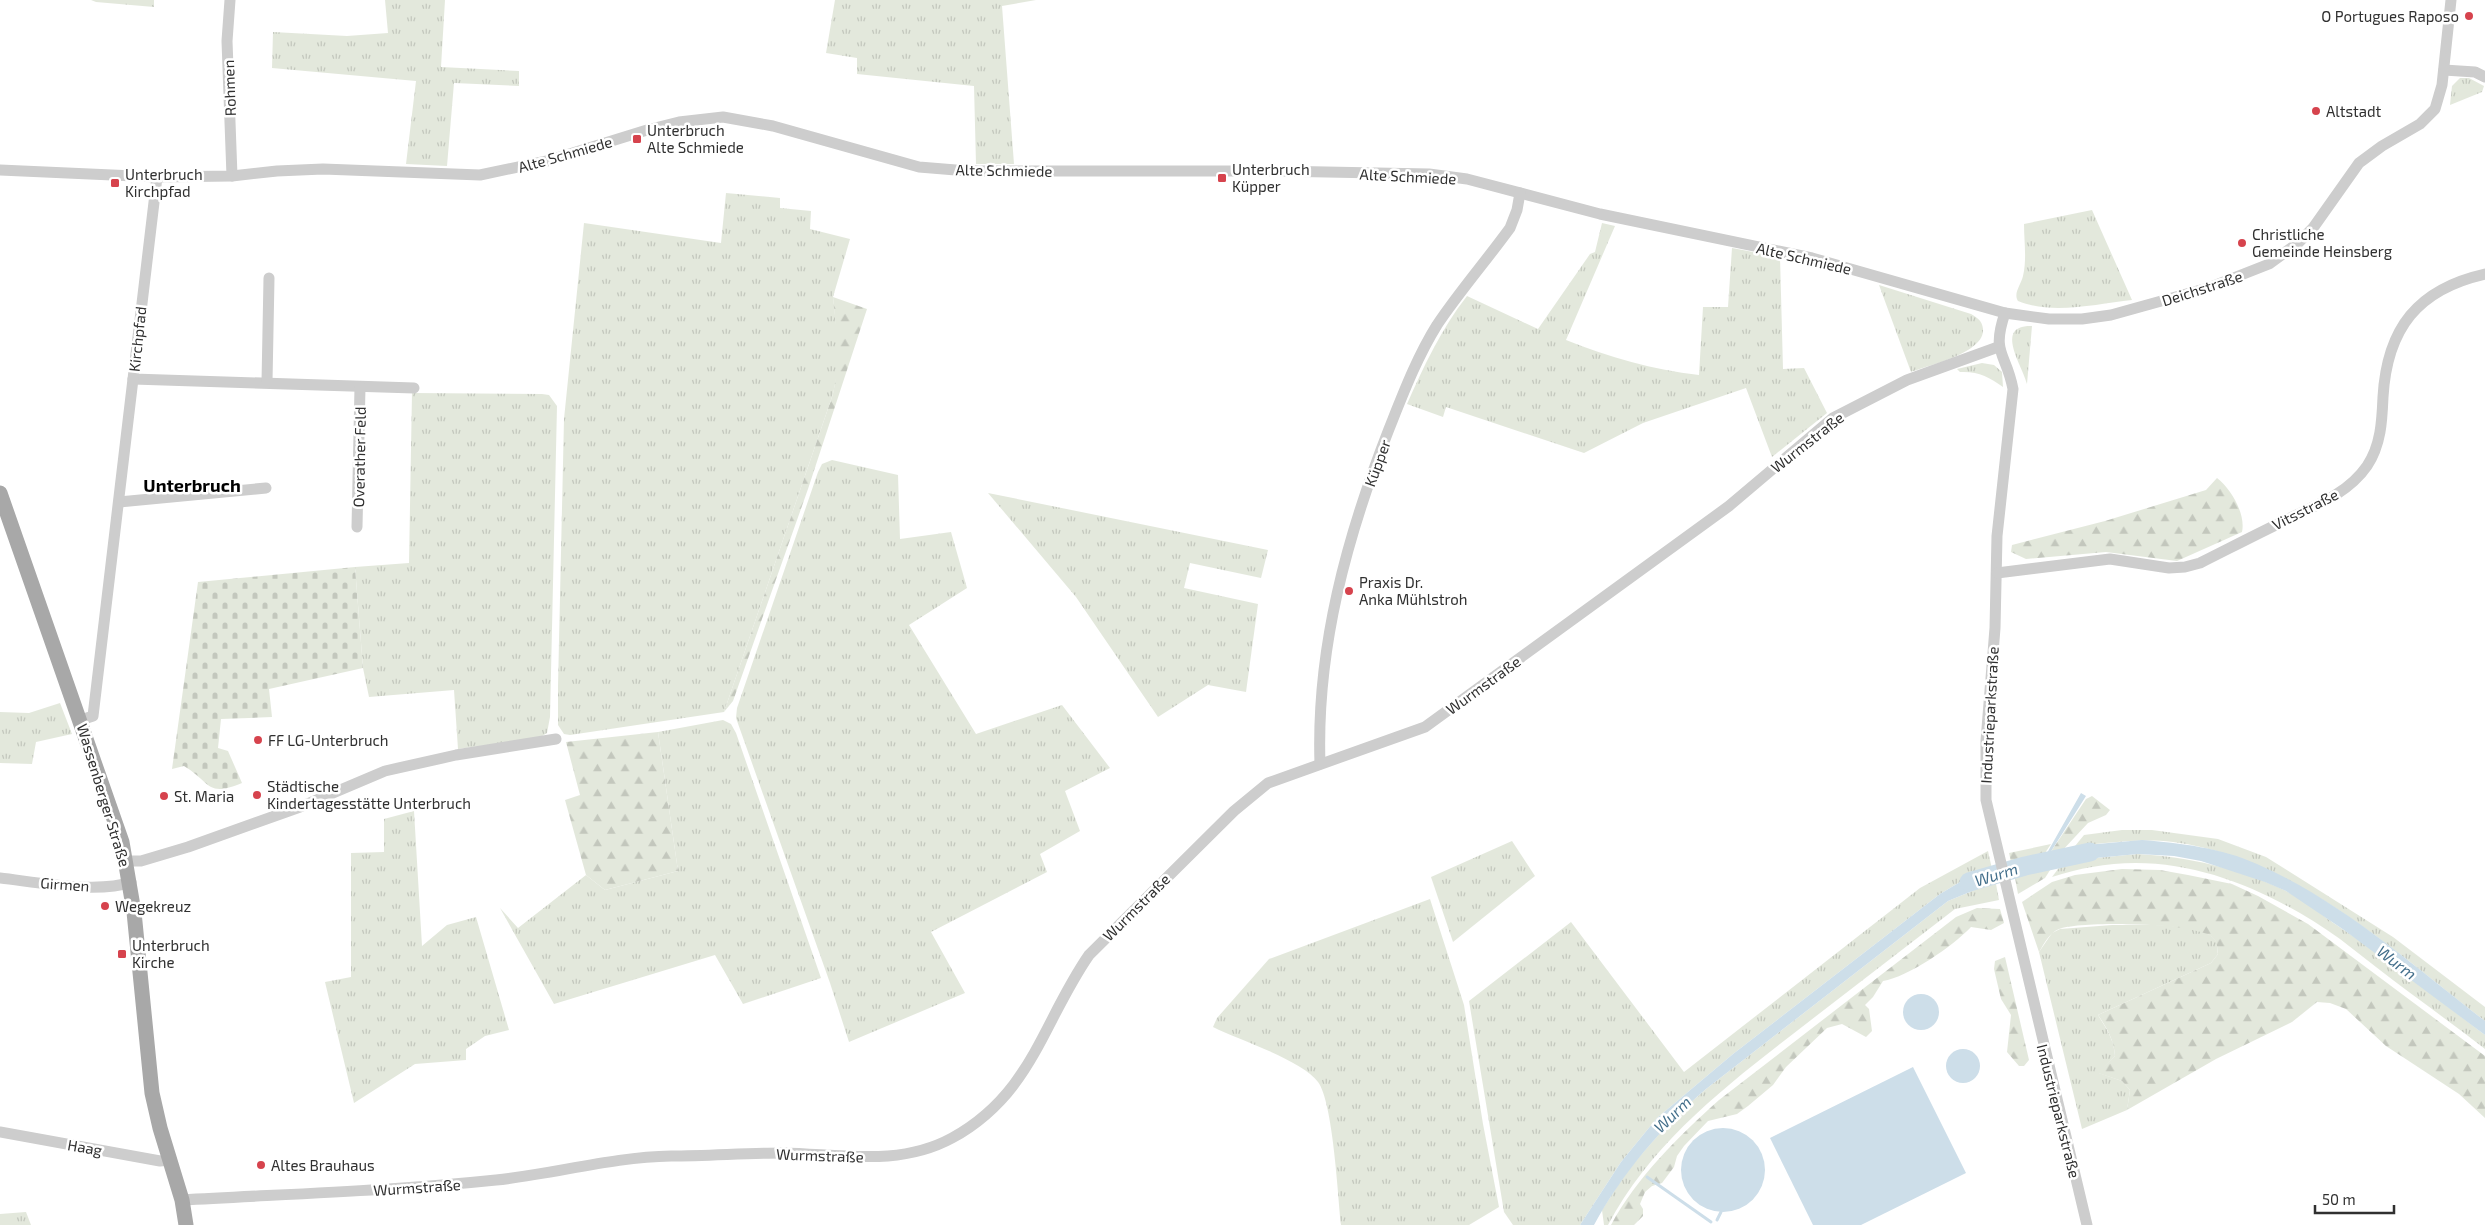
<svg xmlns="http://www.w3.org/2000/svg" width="2485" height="1225" font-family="'Exo 2',sans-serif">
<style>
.grass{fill:url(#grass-tufts)}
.forest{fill:url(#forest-firs)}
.cemetery{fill:url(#cemetery-stones)}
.water{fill:#cddee9}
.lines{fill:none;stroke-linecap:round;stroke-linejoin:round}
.stream{stroke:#cddee9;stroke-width:3}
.river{stroke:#cddee9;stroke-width:19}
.minor{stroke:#cdcdcd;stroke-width:11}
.major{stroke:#a8a8a8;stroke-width:15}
.poi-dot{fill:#d6434d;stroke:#fff;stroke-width:2}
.labels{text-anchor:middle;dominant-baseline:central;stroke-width:5;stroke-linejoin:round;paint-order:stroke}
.poi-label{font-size:15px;fill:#303030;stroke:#fff;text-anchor:start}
.street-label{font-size:15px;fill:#303030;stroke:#fff}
.water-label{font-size:16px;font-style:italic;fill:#446f8b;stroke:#fff}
.quarter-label{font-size:18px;font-weight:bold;fill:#000;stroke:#fff}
</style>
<defs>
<pattern id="grass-tufts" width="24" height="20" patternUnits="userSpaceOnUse" patternTransform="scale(1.25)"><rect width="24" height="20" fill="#e3e8dc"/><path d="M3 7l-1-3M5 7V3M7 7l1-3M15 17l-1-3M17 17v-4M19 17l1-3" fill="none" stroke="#c3c7bd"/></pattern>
<pattern id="forest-firs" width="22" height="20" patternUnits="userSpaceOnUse" patternTransform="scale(1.25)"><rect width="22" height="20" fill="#e3e8dc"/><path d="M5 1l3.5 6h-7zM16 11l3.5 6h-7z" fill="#c3c7bd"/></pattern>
<pattern id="cemetery-stones" width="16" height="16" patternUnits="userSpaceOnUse" patternTransform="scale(1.25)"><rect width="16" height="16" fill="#e3e8dc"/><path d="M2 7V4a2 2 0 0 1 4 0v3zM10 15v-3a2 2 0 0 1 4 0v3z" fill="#c3c7bd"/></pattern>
</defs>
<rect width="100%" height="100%" fill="#fff"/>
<!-- grass -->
<g class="grass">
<polygon points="91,0 154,0 154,7 96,2"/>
<polygon points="385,0 445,0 441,67 519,71 519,86 454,83 447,166 406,164 416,81 272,68 273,32 347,36 388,33"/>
<polygon points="835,0 1036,0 1002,6 1014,164 976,164 974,86 857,74 857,58 826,53"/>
<polygon points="2460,78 2469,78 2484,86 2482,92 2450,105 2452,86"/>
<polygon points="726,193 780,198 780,208 811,211 810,229 850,239 833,297 838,343 837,374 833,394 724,712 570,735 564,734 558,725 558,686 564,419 584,223 721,243"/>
<path d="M2092,210L2132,300C2096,304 2052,315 2018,301C2013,293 2021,285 2023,276C2027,259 2024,241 2024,224Z"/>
<path d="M1602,223L1615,226L1566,340C1609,357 1653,370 1699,375L1703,307H1728L1732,248L1780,257L1783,369L1804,368L1827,413L1772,457L1746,388L1643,423L1584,453L1446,407L1443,417L1407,404C1424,366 1441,329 1467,296L1538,329L1590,254L1595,252Z"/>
<path d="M1879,285L1971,314C1978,318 1982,321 1983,329C1985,353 1929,365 1911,372Z"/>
<path d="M2032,326L2027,384C2023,366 1993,325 2032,326Z"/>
<path d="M1982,363L1994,365L2002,372L2003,387C1989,377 1978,371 1960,372L1957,369Z"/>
<polygon points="412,393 542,394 549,395 557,406 550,717 547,733 539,738 458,749 454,690 369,697 363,668 355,567 409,563"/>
<polygon points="832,460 898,475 900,539 951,532 967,588 909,625 976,734 1062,705 1110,768 1065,791 1080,831 1040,854 1047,872 931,932 965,993 849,1042 830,983 736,718 737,708 818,472 822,464"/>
<polygon points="988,493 1268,550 1261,578 1190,563 1184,588 1258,604 1246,692 1208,685 1158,717 1076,597"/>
<polygon points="60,703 72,734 36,742 32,764 0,763 0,712 29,713"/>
<polygon points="723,720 731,724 736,733 821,978 743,1004 715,955 554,1004 500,908 518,928 586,875 605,890 678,871 658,732"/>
<polygon points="414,811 422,946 447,925 476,917 509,1030 485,1036 466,1049 466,1060 415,1064 354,1103 325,982 351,977 351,853 384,852 384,819"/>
<path d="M2122,830H2152L2218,839L2266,857L2393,937L2485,1007V1021C2393,950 2293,857 2173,842C2140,838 2108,843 2075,846L2084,835Z"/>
<polygon points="1512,841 1535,876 1453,942 1431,877"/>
<polygon points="1988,851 1992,869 1970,876 1940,894 1733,1054 1657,1118 1621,1162 1580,1225 1513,1225 1504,1212 1469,1001 1571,922 1684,1072 1920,888"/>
<path d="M2138,854C2189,857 2238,868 2284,890C2301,898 2317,911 2332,922C2385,957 2435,997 2485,1035V1049C2449,1021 2412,995 2376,967C2364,958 2352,948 2340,939C2269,889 2182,850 2092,867C2079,869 2065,873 2052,877L2064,861Z"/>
<path d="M1996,884L1999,900L1955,909C1907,946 1859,983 1811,1020C1735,1079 1654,1138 1608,1225H1604L1602,1210L1627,1171L1674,1117L1706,1089L1948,901L1982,887Z"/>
<path d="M1430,899L1464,1005L1483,1124L1499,1207L1469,1225H1341C1338,1196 1333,1102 1318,1082C1302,1060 1239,1040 1213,1027L1217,1018L1269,959Z"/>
<path d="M2112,925C2131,925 2209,921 2217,943C2218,946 2217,951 2218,954L2211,963L2098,1015C2106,1028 2114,1039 2115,1056L2099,1073L2122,1081L2130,1090L2127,1110L2082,1129L2039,952L2052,933L2060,929Z"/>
<polygon points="26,1212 31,1225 0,1225 0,1214"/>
</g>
<!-- forest -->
<g class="forest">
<path d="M833,297L867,309L808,489L733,701L724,712L833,394C840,361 836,330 833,297Z"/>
<path d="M2217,478C2231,489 2246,514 2242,532L2177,561L2106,552L2026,559L2011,552L2012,545L2105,521L2206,490Z"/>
<polygon points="658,732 678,871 605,890 586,875 565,800 580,795 566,742"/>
<polygon points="2092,796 2110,810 2106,815 2088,823 2061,852 2050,853 2086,799"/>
<polygon points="2051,844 2043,856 2011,862 2009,853"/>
<polygon points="2052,867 2045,878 2018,894 2015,878"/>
<path d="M2122,869L2160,870L2188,875L2232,884L2258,896L2308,924L2485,1056V1118L2459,1094L2386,1046L2346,1009L2330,1003L2317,1002L2292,1022L2216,1059L2127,1110L2130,1090L2122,1081L2098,1073L2115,1056C2114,1040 2107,1028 2098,1015L2211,963L2218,954C2217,947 2218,942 2212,937C2194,922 2080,921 2059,929C2049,933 2044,944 2039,952L2022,902L2052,882L2075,875Z"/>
<path d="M1977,908L2000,909L2004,923L1991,930L1971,927C1953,946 1908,977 1883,981L1873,997L1865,1005L1869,1009L1872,1031L1866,1037L1842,1024L1827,1028L1786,1067L1773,1085L1748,1106L1737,1114L1708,1121L1684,1146L1677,1156L1674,1167L1662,1183L1652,1186L1645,1192L1640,1204L1643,1209V1216L1634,1225H1611C1637,1177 1679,1136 1719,1100L1956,917Z"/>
<polygon points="2005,957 2029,1060 2024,1066 2019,1066 2007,1052 2011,1015 2001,999 1994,969 1995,961"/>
</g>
<!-- cemetery -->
<path class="cemetery" d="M355,567L363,668L269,689L272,717L221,719L218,748L228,751L242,783C206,798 211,782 184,766L172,769L198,582Z"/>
<!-- water -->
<g class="water">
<polygon points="2081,793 2086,796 2050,853 2061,852 2052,867 2015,878 2011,862 2043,856 2047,853"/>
<path d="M2142,840C2180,843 2222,848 2257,864C2340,900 2414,966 2485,1021V1035L2344,930L2286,891L2265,882L2201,861L2174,856L2138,854L2064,861L2075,846Z"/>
<path d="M1992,869L1996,884L1982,887L1948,901L1706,1089C1661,1128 1623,1172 1594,1225H1580L1621,1162L1657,1118L1733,1054L1940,894L1970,876Z"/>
<circle cx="1921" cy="1012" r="18"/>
<circle cx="1963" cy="1066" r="17"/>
<polygon points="1913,1067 1966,1173 1861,1225 1813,1225 1770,1138"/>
<circle cx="1723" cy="1170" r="42"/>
</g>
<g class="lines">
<!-- stream -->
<g class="stream">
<polyline points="1647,1177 1711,1222"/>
<polyline points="1717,1220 1721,1212"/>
</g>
<!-- river -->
<polyline class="river" points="1969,882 2025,866 2090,852"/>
<!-- minor -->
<g class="minor">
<polyline points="230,0 227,41 232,176"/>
<polyline points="2444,70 2475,72 2485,77"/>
<polyline points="0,170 157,177 232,176 277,171 323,169 480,175 547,161 647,130 679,122 723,117 773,126 919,167 968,171 1275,171 1429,174 1467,179 1600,214 1812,258 2005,313 2049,319 2082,319 2111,315 2208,288 2269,264 2298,243 2313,228 2359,163 2382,146 2420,124 2435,109 2442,85 2451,0"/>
<path d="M2005,313C1991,354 2006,352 2013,389L1997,536L1995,628L1986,741V800L2087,1225"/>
<polyline points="133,379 414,388"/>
<polyline points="267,382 269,278"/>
<polyline points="119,502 266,488"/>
<polyline points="357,527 360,387"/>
<path d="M1997,573L2110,559L2169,568L2185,567L2200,563C2228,549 2255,535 2282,522C2312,507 2347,495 2367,466C2381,445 2382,421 2383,397C2387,328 2418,289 2485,274"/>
<polyline points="81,720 93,716 157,177"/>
<path d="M1320,764C1316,648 1347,536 1389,429C1403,394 1417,357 1437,325C1459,292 1486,261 1510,228L1517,210L1520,193"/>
<polyline points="127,861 141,861 188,847 300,807 385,771 456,755 556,739"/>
<path d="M0,878C36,882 97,894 131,882"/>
<polyline points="0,1132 160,1161 170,1160"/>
<path d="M182,1200C287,1194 391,1191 496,1180C555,1174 612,1157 671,1156C708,1156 746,1153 783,1153C840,1154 899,1167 952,1138C1032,1094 1042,1023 1089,955L1234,811L1268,783L1425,727L1729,506L1833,418L1907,380L1998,347"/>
</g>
<!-- major -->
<polyline class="major" points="0,493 122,842 134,912 152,1093 160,1128 182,1200 186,1225"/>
</g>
<!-- markers -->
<g class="poi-dot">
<circle cx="2469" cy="16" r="5"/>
<circle cx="2316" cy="111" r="5"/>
<rect x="632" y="134" width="10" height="10" rx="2.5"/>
<rect x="1217" y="173" width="10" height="10" rx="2.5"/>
<rect x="110" y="178" width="10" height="10" rx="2.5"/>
<circle cx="2242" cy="243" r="5"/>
<circle cx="1349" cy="591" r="5"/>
<circle cx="258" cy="740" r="5"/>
<circle cx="257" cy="795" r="5"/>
<circle cx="164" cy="796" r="5"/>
<circle cx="105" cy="906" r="5"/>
<rect x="117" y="949" width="10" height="10" rx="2.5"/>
<circle cx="261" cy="1165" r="5"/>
</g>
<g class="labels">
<!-- poi labels -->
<g class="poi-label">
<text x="2459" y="16" text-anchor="end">O Portugues Raposo</text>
<text x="2326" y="111">Altstadt</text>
<text x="647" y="130">Unterbruch<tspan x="647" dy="17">Alte Schmiede</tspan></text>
<text x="1232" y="169">Unterbruch<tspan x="1232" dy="17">Küpper</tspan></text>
<text x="125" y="174">Unterbruch<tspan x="125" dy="17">Kirchpfad</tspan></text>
<text x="2252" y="234">Christliche<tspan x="2252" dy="17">Gemeinde Heinsberg</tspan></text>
<text x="1359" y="582">Praxis Dr.<tspan x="1359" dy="17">Anka Mühlstroh</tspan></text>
<text x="268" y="740">FF LG-Unterbruch</text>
<text x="267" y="786">Städtische<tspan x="267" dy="17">Kindertagesstätte Unterbruch</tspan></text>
<text x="174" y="796">St. Maria</text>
<text x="115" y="906">Wegekreuz</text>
<text x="132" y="945">Unterbruch<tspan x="132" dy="17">Kirche</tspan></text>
<text x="271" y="1165">Altes Brauhaus</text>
</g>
<!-- street labels -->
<g class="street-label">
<text transform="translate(229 88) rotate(-92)">Rohmen</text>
<text transform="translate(565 154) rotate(-16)">Alte Schmiede</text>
<text transform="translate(1004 170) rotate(1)">Alte Schmiede</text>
<text transform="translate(1408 176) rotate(3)">Alte Schmiede</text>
<text transform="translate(1804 258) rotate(13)">Alte Schmiede</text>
<text transform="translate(2202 288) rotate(-18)">Deichstraße</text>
<text transform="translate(137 339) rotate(-84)">Kirchpfad</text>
<text transform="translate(1807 442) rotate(-38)">Wurmstraße</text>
<text transform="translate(359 457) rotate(-89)">Overather Feld</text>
<text transform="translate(1377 463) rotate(-70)">Küpper</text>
<text transform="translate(2305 509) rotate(-27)">Vitsstraße</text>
<text transform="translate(1483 685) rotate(-36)">Wurmstraße</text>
<text transform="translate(1989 715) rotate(-87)">Industrieparkstraße</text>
<text transform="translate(104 795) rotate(73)">Wassenberger Straße</text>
<text transform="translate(65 884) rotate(4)">Girmen</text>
<text transform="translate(1136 907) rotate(-45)">Wurmstraße</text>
<text transform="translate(2059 1111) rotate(76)">Industrieparkstraße</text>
<text transform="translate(85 1147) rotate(10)">Haag</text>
<text transform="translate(820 1155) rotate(2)">Wurmstraße</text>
<text transform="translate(417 1187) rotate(-4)">Wurmstraße</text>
</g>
<!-- water labels -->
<g class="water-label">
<text transform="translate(1996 874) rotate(-17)">Wurm</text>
<text transform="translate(2397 962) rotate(37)">Wurm</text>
<text transform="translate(1672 1114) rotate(-44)">Wurm</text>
</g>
<!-- quarter labels -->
<g class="quarter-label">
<text x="192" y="485">Unterbruch</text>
</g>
</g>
<!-- scale -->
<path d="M2315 1205v8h79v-8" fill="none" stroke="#303030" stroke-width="2.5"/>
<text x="2322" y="1205" font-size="15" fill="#303030" stroke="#ffffff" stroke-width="4" paint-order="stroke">50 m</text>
</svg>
